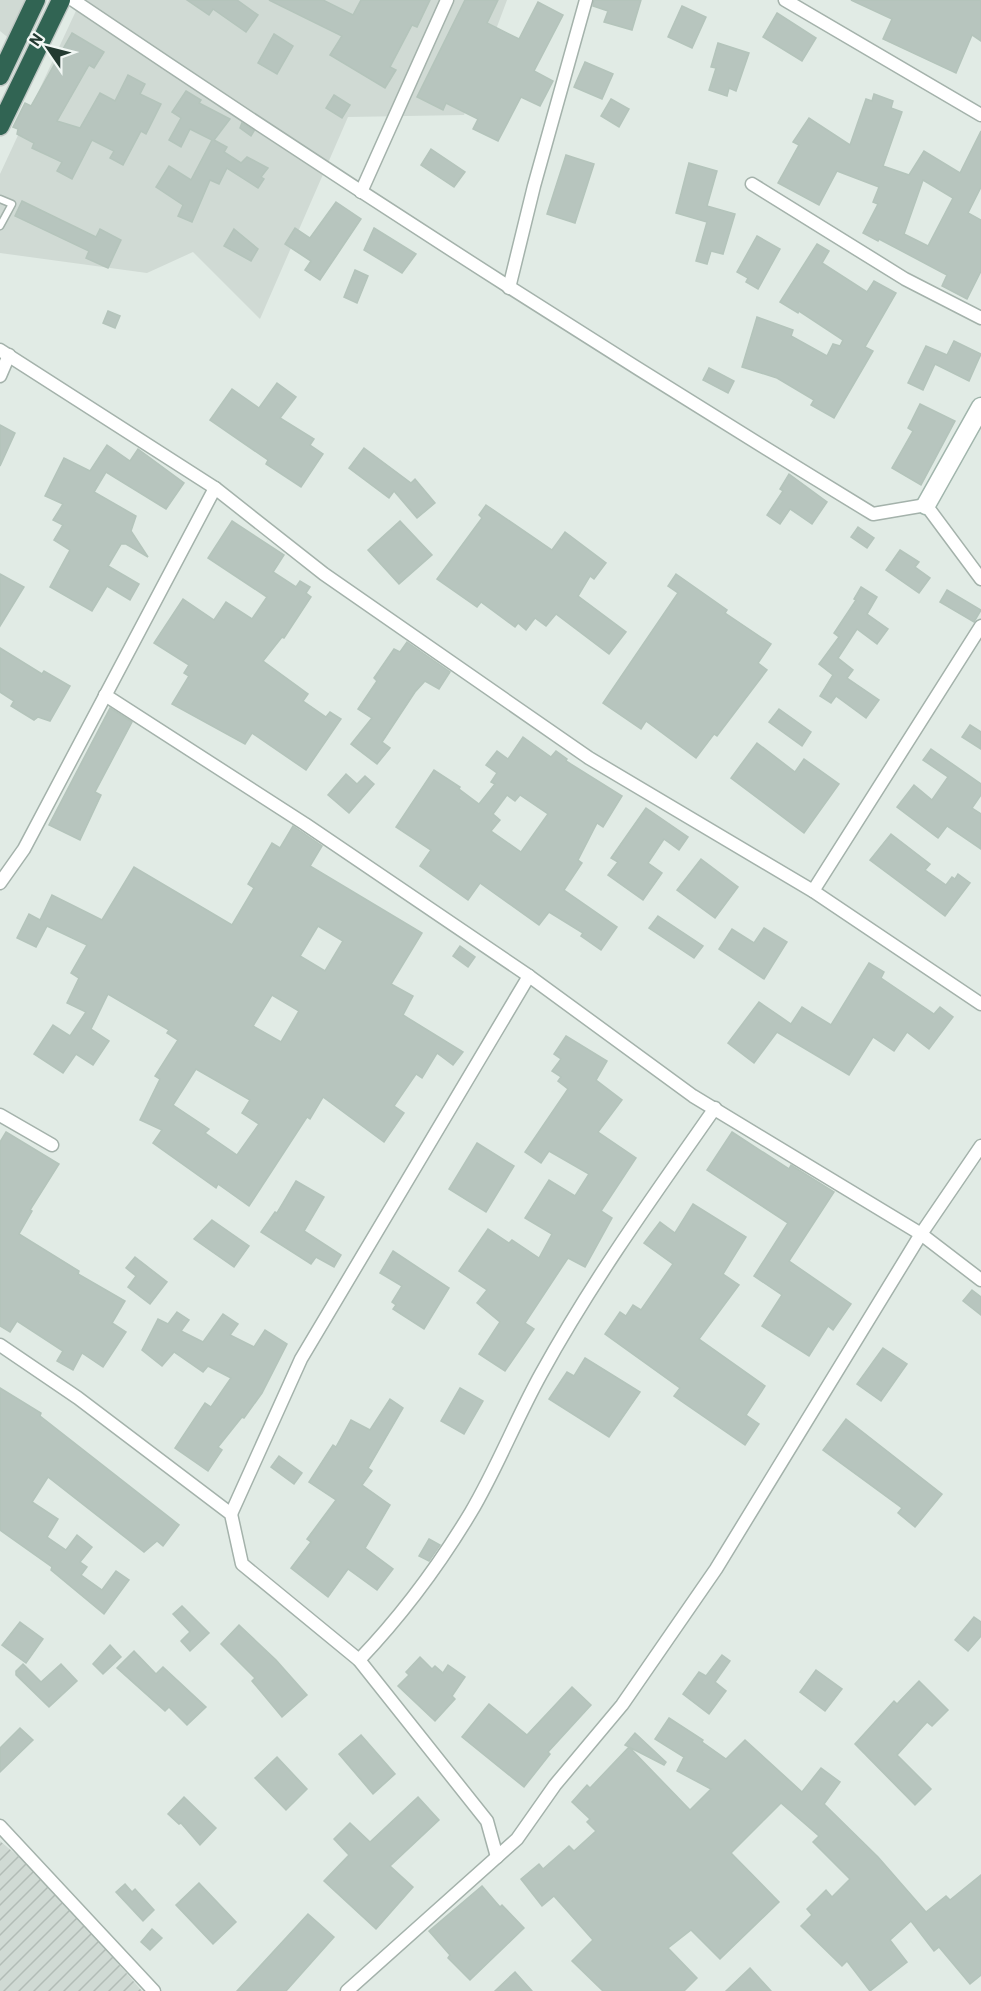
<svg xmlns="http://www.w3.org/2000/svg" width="981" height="1991" font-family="Barlow,sans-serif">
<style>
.built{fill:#d0dad4}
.industrial{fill:url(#industrial-furrows)}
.building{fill:#b7c5be;stroke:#b4c4bb;stroke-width:1.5;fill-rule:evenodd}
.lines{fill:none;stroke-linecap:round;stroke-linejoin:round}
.lane-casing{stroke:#a4b2ab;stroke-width:9}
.street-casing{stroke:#a4b2ab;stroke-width:15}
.secondary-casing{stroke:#a1b5ac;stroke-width:21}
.highway-casing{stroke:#c1c8c5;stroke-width:21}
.lane{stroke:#fff;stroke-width:6}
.street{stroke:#fff;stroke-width:12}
.secondary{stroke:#fff;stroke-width:18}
.highway{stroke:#316453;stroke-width:18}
</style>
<defs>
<pattern id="industrial-furrows" width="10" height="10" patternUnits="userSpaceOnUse" patternTransform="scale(1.5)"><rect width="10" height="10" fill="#d0dad4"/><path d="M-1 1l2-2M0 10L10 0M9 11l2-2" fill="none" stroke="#b2bcb6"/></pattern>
</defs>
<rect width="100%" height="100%" fill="#e1ebe5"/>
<!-- built -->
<g class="built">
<polygon points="0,0 28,0 11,40 0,31"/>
<polygon points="81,0 507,0 464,115 348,117 260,319 193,252 147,273 0,253 0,174"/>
</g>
<!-- industrial -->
<polygon class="industrial" points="0,1841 43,1877 142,1991 0,1991"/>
<!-- building -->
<g class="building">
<polygon points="187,0 237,0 258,15 246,32 213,9 209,15"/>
<polygon points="269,0 323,0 353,15 361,0 430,0 417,27 412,25 390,67 396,70 385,88 330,55 342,36"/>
<polygon points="465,0 498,0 487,23 519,39 538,2 563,15 534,71 553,81 540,106 521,97 498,141 473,129 478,119 446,103 443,110 417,97"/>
<polygon points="594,0 641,0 632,30 604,22 608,11 593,6"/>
<polygon points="851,0 981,0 981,41 972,35 956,73 883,39 892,19"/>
<polygon points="682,6 706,17 692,48 668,37"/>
<polygon points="777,13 816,38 802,61 763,37"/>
<polygon points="72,33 104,52 94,68 89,65 57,121 80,128 100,93 115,101 128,75 145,84 140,94 161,104 146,134 141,131 123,165 110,158 114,151 92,140 72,179 57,171 62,162 32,148 34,143 17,134 18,129 13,127 25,103 31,106"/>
<polygon points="274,34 293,46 277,74 258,63"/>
<polygon points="718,43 749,53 736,91 729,88 727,96 709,90 716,68 711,67"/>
<polygon points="585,62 613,74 602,99 574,87"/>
<polygon points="186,91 201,100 199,103 230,119 214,140 227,147 224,152 241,163 247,157 268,168 261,177 264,179 258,188 227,168 219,184 210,180 192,222 178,216 183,205 156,187 169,166 191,180 212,140 190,129 181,147 169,140 181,118 172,112"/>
<path d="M874,94L893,101L891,108L902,112L883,166L909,175L924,151L960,173L981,131V187L968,213L981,220V271L967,299L942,286L947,275L879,239L878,241L863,233L878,204L873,202L879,187L837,171L819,205L778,183L799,145L793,142L809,118L850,145L866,99L872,101ZM923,180L953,198L928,246L904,234Z"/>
<polygon points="334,95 350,105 342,118 326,108"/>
<polygon points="611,99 629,109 619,127 601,116"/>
<polygon points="242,123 254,131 251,136 240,128"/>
<polygon points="431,149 465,172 454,187 421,165"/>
<polygon points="566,155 594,164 575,223 547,214"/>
<polygon points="689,163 717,171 707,206 735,214 723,254 711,251 707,264 696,261 707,222 676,213"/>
<polygon points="22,201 96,237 100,229 121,240 108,268 86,258 89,251 15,216"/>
<polygon points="336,202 361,219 320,280 305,270 311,261 285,244 295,228 310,238"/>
<polygon points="374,228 416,254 402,273 364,250"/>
<polygon points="234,229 258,249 251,261 224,246"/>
<polygon points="757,236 780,249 758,289 746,282 748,278 737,272"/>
<polygon points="817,244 829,251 822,263 867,292 874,281 896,293 865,347 873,351 834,418 811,405 814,400 777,378 742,367 757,317 793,330 791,336 827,356 833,344 840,346 843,340 799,311 798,313 780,302"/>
<polygon points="355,270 368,276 357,303 344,297"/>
<polygon points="108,311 120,316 115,328 103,323"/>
<polygon points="954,341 981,354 969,381 935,364 923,390 908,383 926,346 947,355"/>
<polygon points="709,368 734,381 728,393 703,380"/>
<polygon points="277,383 296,397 280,418 314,439 310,445 323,454 301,487 266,464 268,460 210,420 232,389 259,408"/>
<polygon points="920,404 955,421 921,485 892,468 913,431 908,428"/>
<polygon points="0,425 15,433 0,466"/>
<polygon points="107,445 130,461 138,449 184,483 166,509 106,472 94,492 136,516 131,531 148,557 126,544 121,544 108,566 139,584 130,600 107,586 92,611 50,587 70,550 54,540 63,525 53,520 63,504 45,496 64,458 90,471"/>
<polygon points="364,448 411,483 415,479 435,503 417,518 394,491 389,498 349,468"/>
<polygon points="789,474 827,502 812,524 790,509 780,524 767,515 783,491 780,489"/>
<polygon points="486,505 552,550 565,532 606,563 594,579 590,576 578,596 626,632 609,654 556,614 546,626 535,618 526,630 518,623 515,627 481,602 477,607 437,579 482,518 479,515"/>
<polygon points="232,521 284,555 273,572 296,587 300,581 310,587 306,593 311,597 284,638 282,637 263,661 308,694 303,701 326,717 330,712 341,719 306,770 252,733 245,744 172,704 189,676 184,673 189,665 154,643 183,599 214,620 226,602 252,619 267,597 208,558"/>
<polygon points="400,521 432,555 399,584 368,550"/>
<polygon points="858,527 874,538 867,548 851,537"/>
<polygon points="900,550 919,562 915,567 930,578 919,593 886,570"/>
<polygon points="0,574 24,587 0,626"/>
<polygon points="676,574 727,610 725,613 771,644 758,663 767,670 717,736 714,734 696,758 646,721 641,729 603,703 678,593 668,586"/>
<polygon points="861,587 877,597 867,614 888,629 877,644 857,629 838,658 853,670 847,678 879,700 866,718 836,696 831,703 820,696 833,675 819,664 839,637 834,633 856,600 854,599"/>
<polygon points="947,590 981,610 974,622 940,602"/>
<polygon points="407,642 450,672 439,689 425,681 415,692 382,742 390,748 377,764 351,744 372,718 358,709 377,681 374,678 394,649 400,652"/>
<polygon points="0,648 42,674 44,671 70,686 50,721 38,717 34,720 11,706 14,701 0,692"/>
<polygon points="110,708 132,722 95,792 101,795 80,840 49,825"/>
<polygon points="779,709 811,732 802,746 769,722"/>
<polygon points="970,725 981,732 981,749 962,737"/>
<path d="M523,737L551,757L556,751L567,759L566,761L622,796L603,827L597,823L578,860L582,863L564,890L617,927L601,950L581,936L583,933L549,912L539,925L480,883L468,900L420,866L431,850L396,827L434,770L460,787L459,789L479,804L495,784L491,782L497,773L486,765L497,751L508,759ZM507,795L515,801L520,795L548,814L521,852L491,831L500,820L493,814Z"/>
<polygon points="757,743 795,772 804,759 839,784 804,833 731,778"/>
<polygon points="931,749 981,784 981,795 972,808 981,814 981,849 947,826 938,838 897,807 914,785 932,800 948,777 923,760"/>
<polygon points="346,774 357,784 365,776 374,784 349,813 328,795"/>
<polygon points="646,808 688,837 679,850 664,839 648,863 662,873 643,900 608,875 618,862 611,858"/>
<path d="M293,826L322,846L310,866L422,933L391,984L413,996L403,1015L463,1052L453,1065L437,1053L422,1078L416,1074L394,1106L404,1113L384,1142L323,1097L310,1119L307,1117L249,1206L218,1184L216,1188L153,1143L162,1130L140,1120L160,1079L155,1076L178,1040L167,1033L169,1030L108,994L91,1029L109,1041L93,1065L76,1054L63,1073L34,1054L53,1025L70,1036L86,1012L67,1003L79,978L71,973L87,945L47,926L36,947L17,938L29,914L40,920L52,895L102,920L134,867L232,925L254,888L248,884L272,843L280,848ZM318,926L343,941L325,971L300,956ZM272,995L299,1011L281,1042L253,1026ZM196,1069L250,1100L242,1113L259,1124L237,1155L205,1133L209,1129L173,1105Z"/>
<polygon points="891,834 930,864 925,870 946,885 952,877 955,879 958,874 970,883 945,916 870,860"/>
<polygon points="701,859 738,887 715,918 677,890"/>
<polygon points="658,916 703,946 694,958 649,928"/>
<polygon points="764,928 787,942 764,979 719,949 732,929 754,943"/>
<polygon points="460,946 475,957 468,967 453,956"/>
<polygon points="869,963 884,972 881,978 934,1014 940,1007 953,1017 929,1049 907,1032 894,1051 873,1037 849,1075 777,1032 754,1063 728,1043 759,1002 791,1024 802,1007 831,1025"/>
<polygon points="566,1036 607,1061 596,1080 622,1100 598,1132 636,1158 601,1211 612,1218 585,1267 568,1258 525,1323 534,1329 505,1371 479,1354 500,1322 477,1303 487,1290 459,1271 488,1229 509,1243 512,1240 539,1258 552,1234 525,1218 549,1180 575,1196 589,1174 549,1151 541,1163 525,1152 568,1089 558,1081 561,1077 552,1071 561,1059 554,1054"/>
<polygon points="6,1132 59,1164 30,1210 32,1211 19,1234 79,1271 78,1274 125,1301 112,1323 126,1332 103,1367 82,1353 73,1370 57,1361 63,1351 17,1321 10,1332 0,1326 0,1142"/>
<polygon points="732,1132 789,1169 791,1165 834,1192 789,1261 851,1304 833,1330 828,1326 809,1356 762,1326 782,1295 754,1276 788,1223 707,1170"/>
<polygon points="477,1143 514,1166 486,1212 449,1189"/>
<polygon points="296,1181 324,1197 304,1231 341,1255 334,1267 316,1257 311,1264 261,1232 275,1212 277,1213"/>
<polygon points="693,1204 746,1237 723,1274 739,1285 699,1339 765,1386 746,1415 759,1424 745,1445 674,1396 680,1388 605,1334 620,1312 626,1316 633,1305 641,1310 673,1264 644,1243 660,1222 675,1233"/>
<polygon points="212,1220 249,1246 234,1267 194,1239"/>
<polygon points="393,1251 449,1288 424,1329 393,1309 396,1305 392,1302 402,1286 380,1273"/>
<polygon points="135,1257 167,1282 150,1304 128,1287 136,1276 126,1268"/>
<polygon points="972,1290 981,1297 981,1315 963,1301"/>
<polygon points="177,1312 189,1320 181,1331 203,1342 223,1314 238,1324 230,1335 254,1347 265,1330 287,1344 262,1393 244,1418 242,1417 218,1447 222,1450 208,1471 175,1448 205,1403 211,1407 231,1378 208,1366 203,1372 174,1352 162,1366 142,1350 158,1319 168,1324"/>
<polygon points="883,1348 907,1364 881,1401 857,1384"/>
<polygon points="585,1358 640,1392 609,1437 549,1399 567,1372 574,1376"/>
<polygon points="0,1388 41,1413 40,1416 179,1525 163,1546 157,1541 144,1552 48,1477 32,1502 58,1519 47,1537 66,1550 77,1535 92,1547 80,1562 87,1567 81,1575 102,1590 116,1571 129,1580 104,1614 51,1570 52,1567 0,1530"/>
<polygon points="460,1388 483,1401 464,1434 441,1421"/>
<polygon points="390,1399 403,1408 368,1468 372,1471 362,1485 390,1505 365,1548 393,1569 377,1590 348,1569 328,1597 291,1568 311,1542 307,1539 336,1500 309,1482 333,1445 336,1447 351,1420 370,1430"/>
<polygon points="846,1419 942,1494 915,1527 898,1513 902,1508 823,1450"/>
<polygon points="279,1456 302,1473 294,1484 271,1467"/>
<polygon points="429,1539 440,1545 429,1561 419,1556"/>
<polygon points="182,1606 209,1633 190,1651 181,1641 190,1632 173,1614"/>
<polygon points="974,1617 981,1622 981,1636 968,1651 955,1640"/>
<polygon points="20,1622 43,1639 26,1663 2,1645"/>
<polygon points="239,1625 276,1660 307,1695 282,1717 252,1681 255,1678 221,1644"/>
<polygon points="110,1645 121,1657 103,1674 93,1664"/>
<polygon points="134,1651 156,1674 163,1667 206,1707 187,1725 169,1707 165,1711 117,1668"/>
<polygon points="722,1655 730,1661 715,1682 726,1691 709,1714 683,1694 699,1672 706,1676"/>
<polygon points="420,1657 432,1669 435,1666 443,1673 448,1665 465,1677 452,1696 455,1699 435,1721 398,1686 409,1675 406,1672"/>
<polygon points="23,1664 41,1682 61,1664 77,1681 49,1707 16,1675 16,1671"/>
<polygon points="816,1670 842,1689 825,1711 800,1692"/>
<polygon points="919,1681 948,1710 932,1726 927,1722 897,1755 931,1789 915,1805 855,1744 894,1701 897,1704"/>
<polygon points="572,1687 591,1705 548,1752 550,1754 524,1787 462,1737 489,1704 527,1735"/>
<polygon points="669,1718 703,1740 702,1742 726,1759 745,1740 802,1792 821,1768 840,1782 824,1804 878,1857 926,1912 946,1896 950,1900 981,1875 981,1975 970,1984 939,1947 934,1951 911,1921 890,1940 907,1962 870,1991 847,1961 842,1966 801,1926 812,1915 807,1909 826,1890 832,1897 850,1879 813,1842 819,1836 781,1803 731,1853 779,1902 720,1959 691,1930 668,1948 697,1978 684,1991 603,1991 572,1961 593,1940 554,1896 542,1906 521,1879 539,1864 543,1869 569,1846 574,1851 596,1831 587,1822 590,1819 572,1802 587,1785 590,1788 629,1747 625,1745 635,1733 666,1762 664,1765 629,1747 690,1810 711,1789 677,1771 684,1757 655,1739"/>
<polygon points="20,1728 33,1740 0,1772 0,1748"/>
<polygon points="361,1735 395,1774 373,1794 339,1754"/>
<polygon points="277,1757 307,1789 286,1810 255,1778"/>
<polygon points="184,1797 216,1828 200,1845 181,1823 179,1824 168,1814"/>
<polygon points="418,1797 439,1820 390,1866 413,1887 376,1929 324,1881 349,1855 334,1839 350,1823 370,1842"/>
<polygon points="199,1883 236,1922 213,1944 176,1905"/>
<polygon points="125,1884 132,1892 135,1889 154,1910 143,1921 116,1892"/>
<polygon points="482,1886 500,1907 502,1905 524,1928 470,1980 448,1958 450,1955 429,1931"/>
<polygon points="308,1914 334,1937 286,1991 237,1991"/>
<polygon points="152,1929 162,1938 150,1950 141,1942"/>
<polygon points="750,1968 771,1991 726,1991"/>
<polygon points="515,1972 532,1991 495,1991"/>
</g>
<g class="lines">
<!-- lane casing -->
<g class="lane-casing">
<polyline id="lane" points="0,199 12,204 0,226"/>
</g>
<!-- street casing -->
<g class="street-casing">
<g id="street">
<path d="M73,0C336,178 602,349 873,514L926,505L981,579"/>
<polyline points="785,0 981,115"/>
<polyline points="752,184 905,279 981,318"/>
<polyline points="361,192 447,0"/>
<polyline points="509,288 534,186 586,0"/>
<polyline points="0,350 215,488 324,574 589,758 813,891 981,1004"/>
<polyline points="0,376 9,355"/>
<polyline points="105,695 305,824 529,976 693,1096 921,1234 981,1280"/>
<polyline points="0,883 24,849 215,488"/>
<polyline points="813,891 981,626"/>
<polyline points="0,1115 52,1145"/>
<polyline points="0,1345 78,1398 231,1514 242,1564 359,1660 487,1821 497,1857"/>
<polyline points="231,1514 301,1359 529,976"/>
<path d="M359,1660C403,1614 438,1567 471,1512C497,1468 516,1419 541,1374C592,1281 654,1195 715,1108"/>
<polyline points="0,1826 154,1991"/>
<polyline points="347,1991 517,1839 555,1785 622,1705 716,1569 921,1234 981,1146"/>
</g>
</g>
<!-- secondary casing -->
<g class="secondary-casing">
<polyline id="secondary" points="926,505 981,407"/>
</g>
<!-- highway casing -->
<g class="highway-casing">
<g id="highway">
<polyline points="0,76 36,0"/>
<polyline points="0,126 61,0"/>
</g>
</g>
<!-- lane -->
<use href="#lane" class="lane"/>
<!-- street -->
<use href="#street" class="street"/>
<!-- secondary -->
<use href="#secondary" class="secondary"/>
<!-- highway -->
<use href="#highway" class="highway"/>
</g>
<!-- north arrow -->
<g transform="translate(48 48) rotate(305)" stroke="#f1f7f4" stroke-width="4.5" paint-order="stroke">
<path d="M0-4.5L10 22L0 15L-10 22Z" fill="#233a31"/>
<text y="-9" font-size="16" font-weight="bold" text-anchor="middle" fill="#233a31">N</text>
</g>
</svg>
